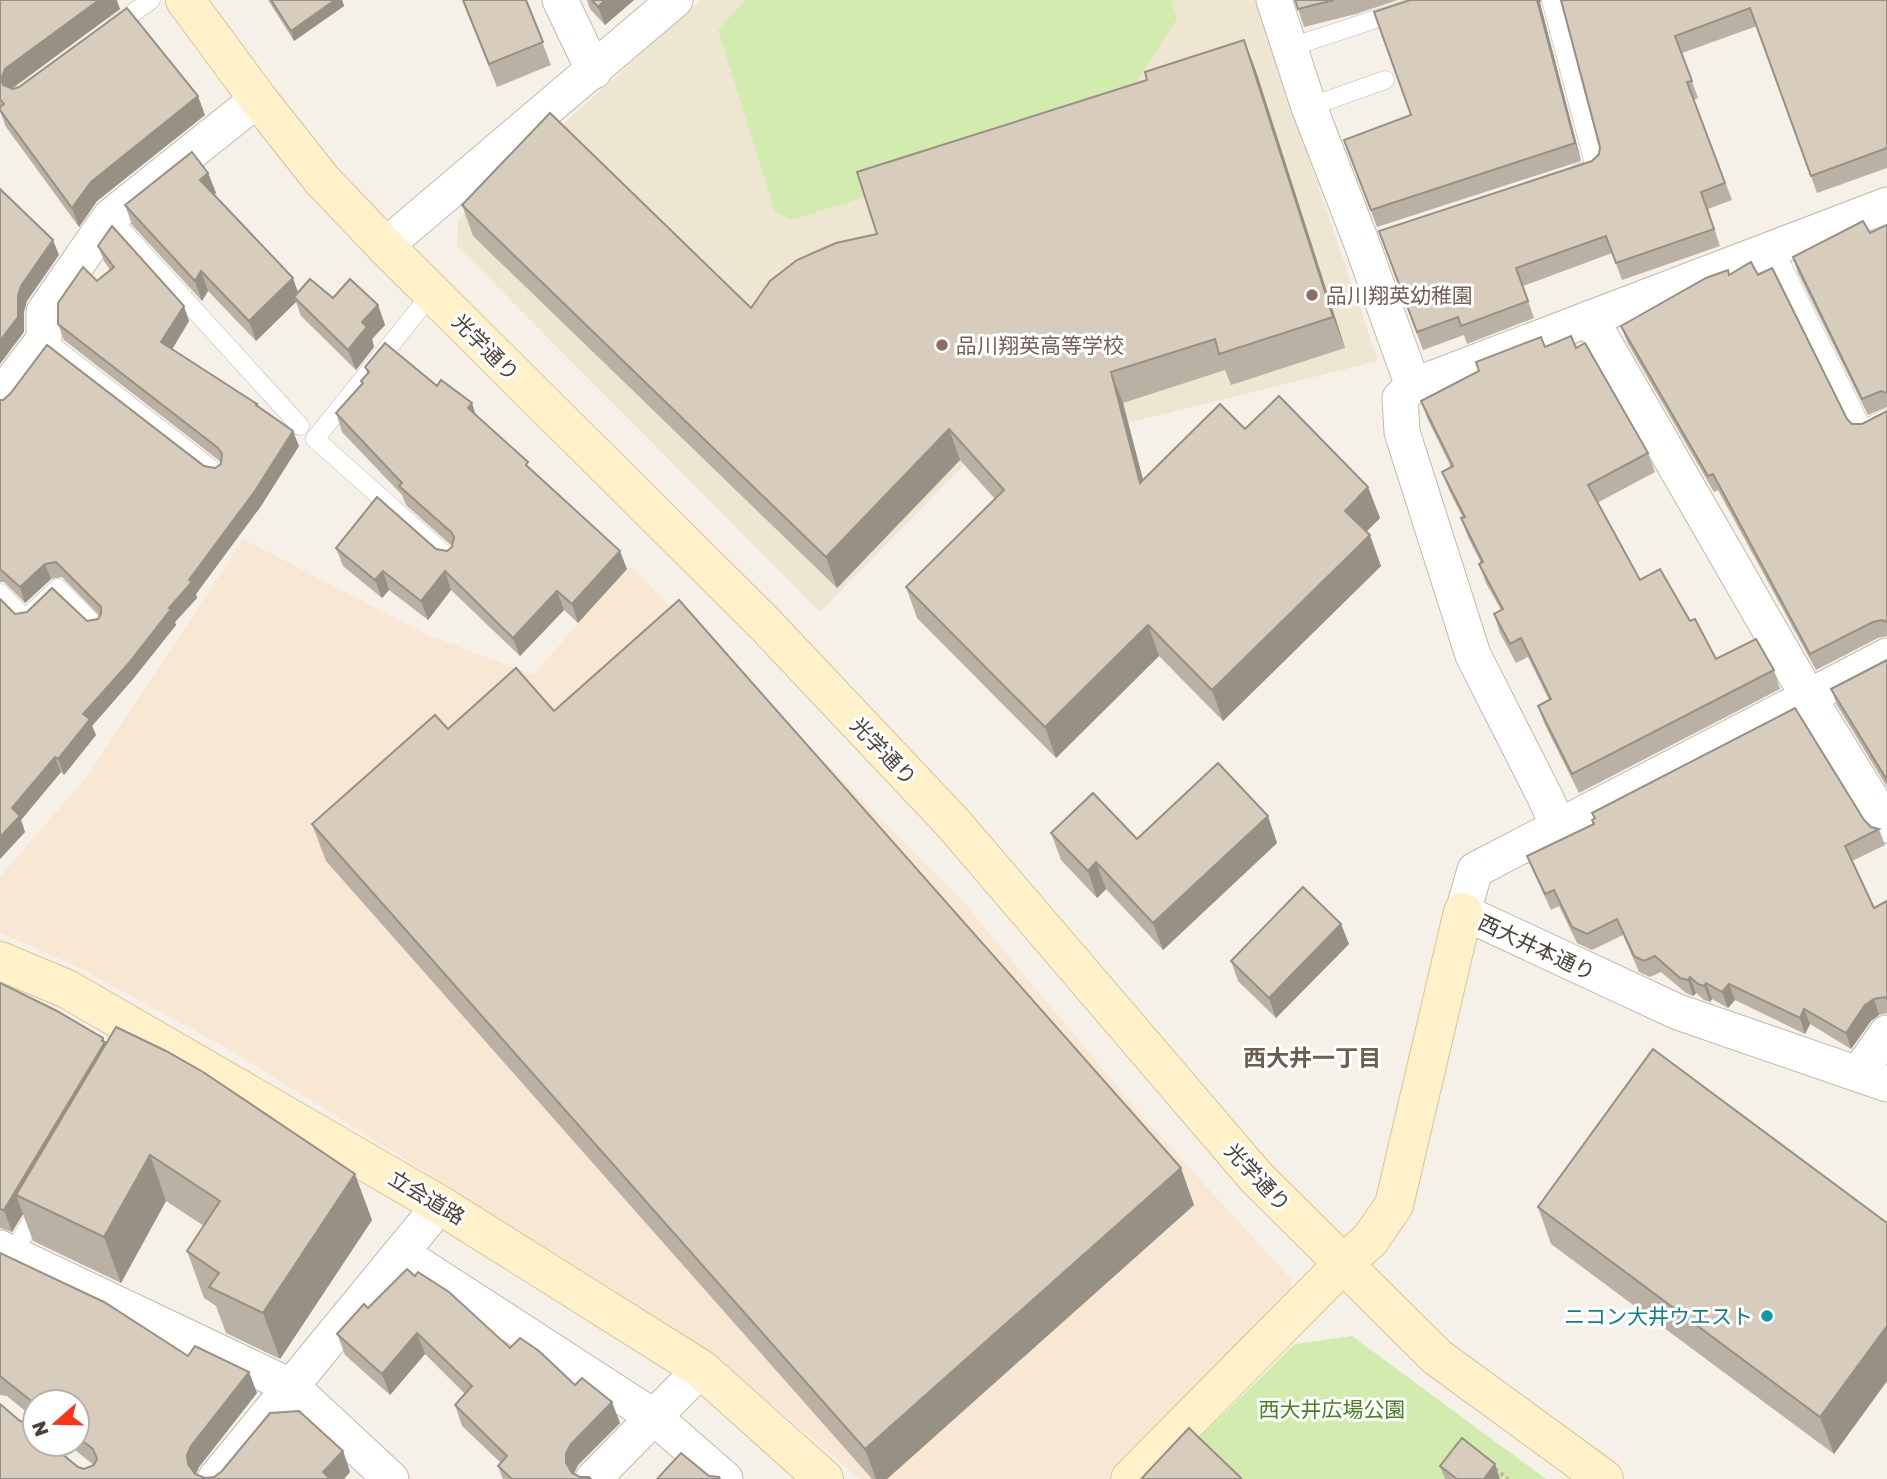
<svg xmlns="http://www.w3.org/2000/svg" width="1887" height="1479" font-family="'Golos Text','Noto Sans JP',sans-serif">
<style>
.commercial{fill:#f8e7d3}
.education{fill:#efe6d2}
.green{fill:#d2ecaf}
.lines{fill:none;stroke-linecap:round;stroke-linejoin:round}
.lane-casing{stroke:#c2b9aa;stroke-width:19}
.street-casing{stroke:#c2b9aa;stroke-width:37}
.secondary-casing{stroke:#d8c596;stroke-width:40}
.path{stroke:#c4b59b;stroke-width:4.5;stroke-dasharray:3.5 3.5;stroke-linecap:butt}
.lane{stroke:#fff;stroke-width:18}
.street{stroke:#fff;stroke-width:35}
.secondary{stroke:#fff1c9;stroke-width:38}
.wall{fill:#bab0a3}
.shaded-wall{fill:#979084}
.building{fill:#d8cdbd;stroke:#979084;stroke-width:2}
.education-dot{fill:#8d6e63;stroke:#fff;stroke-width:2.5}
.culture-dot{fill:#0f9aa8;stroke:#fff;stroke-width:2.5}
.labels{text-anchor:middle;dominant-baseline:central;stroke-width:6;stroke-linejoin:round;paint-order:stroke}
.education-label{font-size:21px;fill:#785e54;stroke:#fff;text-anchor:start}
.street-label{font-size:21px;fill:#494236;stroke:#fff}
.culture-label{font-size:21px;fill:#0d838f;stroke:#fff;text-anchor:end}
.park-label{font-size:21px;fill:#4a8025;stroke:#fff}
.neighbourhood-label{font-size:23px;font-weight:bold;fill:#6d5f4d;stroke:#fff}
</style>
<rect width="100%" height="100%" fill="#f5f1e9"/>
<!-- commercial -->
<polygon class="commercial" points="243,539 428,635 533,675 630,566 960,898 1143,1117 1291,1279 1290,1292 1108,1479 860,1479 774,1406 684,1337 600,1281 225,1047 74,965 0,933 0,877 89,774"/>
<!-- education -->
<polygon class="education" points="700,0 1255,0 1378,361 966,463 820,612 457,246 458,220"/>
<!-- green -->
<g class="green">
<polygon points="745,0 1171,0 1177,19 1111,120 791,220 775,212 718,30"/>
<polygon points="1352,1336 1546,1479 1157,1479 1295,1344"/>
</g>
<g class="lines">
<!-- lane casing -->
<g class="lane-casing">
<g id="lane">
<polyline points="1551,0 1595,168 1579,173"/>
<polyline points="115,26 151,0"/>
<polyline points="1288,48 1434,0"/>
<polyline points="1309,107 1385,80"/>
<polyline points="110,217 300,426"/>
<polyline points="1773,247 1863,430 1887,418"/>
<polyline points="432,293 315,439 450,559"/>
<polyline points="44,339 217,473"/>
<polyline points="0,593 25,619 58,588 96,626"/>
<polyline points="12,1254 39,1209"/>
</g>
</g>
<!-- street casing -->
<g class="street-casing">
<g id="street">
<polyline points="560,0 594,71"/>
<polyline points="1274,0 1309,107 1362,244 1413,386"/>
<polyline points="385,246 675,0"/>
<polyline points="1590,318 1809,698 1887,825"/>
<polyline points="0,397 44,339 44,312 110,217 258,99"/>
<polyline points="1887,656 1475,870 1463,912 1678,1012 1887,1084"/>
<polyline points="1559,828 1545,797 1473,655 1402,432 1400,398 1413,386 1887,205"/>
<polyline points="1858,1074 1887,1033"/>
<polyline points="0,1248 292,1387 391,1479"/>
<polyline points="401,1253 654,1417 725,1479"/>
<polyline points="215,1479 440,1205"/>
<polyline points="593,1479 701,1369"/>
</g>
</g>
<!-- secondary casing -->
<g class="secondary-casing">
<g id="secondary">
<polyline points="185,0 258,99 322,180 385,246 764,623 952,822 1256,1177 1437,1357 1604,1479"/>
<polyline points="0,961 67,989 440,1205 701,1369 824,1479"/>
<polyline points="1130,1479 1343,1264 1370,1240 1394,1205 1463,912"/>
</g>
</g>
<!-- path -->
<polyline class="path" points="1495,1469 1508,1479"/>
<!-- lane -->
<use href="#lane" class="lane"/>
<!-- street -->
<use href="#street" class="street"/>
<!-- secondary -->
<use href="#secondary" class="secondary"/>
</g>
<!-- wall -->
<g class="wall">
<polygon points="0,0 117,1 120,9 12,89 205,115 97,201 79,227 6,127 0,111"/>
<polygon points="268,0 342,0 344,6 294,41"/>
<polygon points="462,0 526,0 551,65 497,87"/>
<polygon points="587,0 634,0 605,25 590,9"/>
<polygon points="1295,0 1398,0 1356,14 1304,27"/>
<polygon points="1561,0 1887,0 1887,168 1817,193 1757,26 1682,53 1698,98 1694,100 1732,200 1708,209 1720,246 1622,280 1612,253 1523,286 1534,318 1467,344 1464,335 1423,350 1379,231 1592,161 1599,154 1600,147"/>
<polygon points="1540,3 1581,161 1377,227 1344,140 1411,115"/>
<polygon points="1244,40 1256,71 1345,348 1231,385 1225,370 1123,403 1143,480 1245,429 1368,487 1380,518 1366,532 1381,566 1223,721 1159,656 1056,758 917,618 906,587 995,499 960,460 837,588 473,236 462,205 751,308 1147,80"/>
<polygon points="208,173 216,193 213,195 298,292 378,305 385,325 372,339 374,347 356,370 301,316 296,302 256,341 208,291 202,301 132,225 125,205"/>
<polygon points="1887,225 1887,407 1868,415 1798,273 1793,257 1870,233"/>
<polygon points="98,246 189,321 172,349 257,404 258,407 299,446 261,506 196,594 197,598 175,622 176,625 133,679 92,726 96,735 64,775 61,772 21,820 25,832 0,859 0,599 15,614 87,621 98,619 100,616 62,577 51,579 25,603 4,582 0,582 0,400 204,466 215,468 221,464 221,462 64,340 58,324 97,281 110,270 104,261"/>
<polygon points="1729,275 1852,424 1862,424 1887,411 1887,636 1878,638 1816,670 1718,490 1714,492 1627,342 1621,326"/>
<polygon points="1545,347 1576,348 1648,453 1655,472 1597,503 1640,580 1690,621 1716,659 1774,670 1780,689 1579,793 1545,725 1538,706 1549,700 1528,657 1516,663 1500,633 1494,614 1501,610 1486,583 1479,564 1481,563 1468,537 1461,518 1463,518 1449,490 1442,472 1451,467 1428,420 1421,401"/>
<polygon points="365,367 437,386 476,415 627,569 578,623 564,610 520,656 451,590 428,620 389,590 382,598 343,566 336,548 436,549 447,551 452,546 406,505 402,495 342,432 336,413 362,385 361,381 368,374"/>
<polygon points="1887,660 1887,787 1837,705 1831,689"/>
<polygon points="554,711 1194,1205 887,1479 872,1479 326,861 312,824 448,729"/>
<polygon points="1592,813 1864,820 1871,827 1879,829 1885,845 1852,861 1874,908 1887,901 1887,1013 1879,1015 1871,1021 1851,1049 1810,1024 1805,1034 1735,1000 1728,1008 1712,999 1710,1002 1704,1000 1696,993 1693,996 1686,993 1661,972 1650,977 1639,972 1623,935 1592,950 1577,943 1559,906 1551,910 1533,871 1527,856 1593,824 1595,819"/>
<polygon points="1268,816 1277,843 1163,950 1106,889 1097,898 1061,860 1051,833 1137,839"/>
<polygon points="1341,924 1349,944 1276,1018 1238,981 1231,961"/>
<polygon points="0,983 106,1045 372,1220 280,1359 226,1333 216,1306 204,1298 187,1251 204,1226 166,1201 121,1283 33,1241 23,1214 12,1232 0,1228"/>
<polygon points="1538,1207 1887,1223 1887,1381 1834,1454 1551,1244"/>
<polygon points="0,1253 188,1356 249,1372 257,1393 199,1467 196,1474 205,1478 214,1477 343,1451 350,1472 344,1479 0,1479 34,1432 78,1467 84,1469 94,1465 67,1444 77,1444 77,1402 35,1402 35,1419 7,1396 0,1395"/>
<polygon points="415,1276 510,1348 575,1385 620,1423 578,1465 574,1474 580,1477 591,1479 503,1479 498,1466 501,1463 462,1426 455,1405 465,1394 425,1354 390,1395 345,1355 337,1334 368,1308"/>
<polygon points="1440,1466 1500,1479 1445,1479"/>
</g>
<!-- shaded-wall -->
<g class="shaded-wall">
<polygon points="99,0 117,0 117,1 120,9 12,88 8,98 1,79 5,69"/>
<polygon points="335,0 342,0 344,6 294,41 291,31"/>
<polygon points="605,0 634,0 605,25 598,7"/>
<polygon points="1537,0 1541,0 1540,3 1581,161 1575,143"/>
<polygon points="1244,40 1256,71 1345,348 1333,317"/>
<polygon points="198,96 205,115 97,201 79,227 72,208 91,182"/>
<polygon points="208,173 216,193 207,200 200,180"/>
<polygon points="53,240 59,255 27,301 24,312 24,332 0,364 0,341 18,296 21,286"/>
<polygon points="201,271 208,291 202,301 195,281"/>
<polygon points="293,278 300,298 294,297 296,302 256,341 249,321"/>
<polygon points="378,305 385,325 372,339 374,347 356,370 348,350 362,322"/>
<polygon points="184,306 189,321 167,358 161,342"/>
<polygon points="1111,372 1123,403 1152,514 1140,483"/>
<polygon points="472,403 478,422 468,408"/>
<polygon points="949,429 960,460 837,588 826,557"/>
<polygon points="293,431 299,446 261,506 196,594 197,598 175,622 176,625 133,679 92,726 96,735 64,775 58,759 83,714 169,608"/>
<polygon points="1368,487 1380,518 1356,542 1345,511"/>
<polygon points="1370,535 1381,566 1223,721 1212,690"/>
<polygon points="620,551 627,569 578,623 572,604"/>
<polygon points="45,564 51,579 25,603 20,587"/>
<polygon points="383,571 389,590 382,598 375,580"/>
<polygon points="445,571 451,590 428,620 421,601"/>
<polygon points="557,591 564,610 520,656 513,638"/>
<polygon points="1148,625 1159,656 1056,758 1045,727"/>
<polygon points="55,757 61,772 21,820 25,832 0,859 0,837 12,808"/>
<polygon points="1268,816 1277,843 1163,950 1153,923"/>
<polygon points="1096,862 1106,889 1097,898 1088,871"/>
<polygon points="1341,924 1349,944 1276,1018 1269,998"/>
<polygon points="1690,977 1696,993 1693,996 1688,980"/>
<polygon points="1706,983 1712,999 1710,1002 1704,986"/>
<polygon points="1729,984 1735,1000 1728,1008 1722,992"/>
<polygon points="1874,999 1879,1015 1871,1021 1851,1049 1846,1033 1865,1005"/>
<polygon points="1804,1009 1810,1024 1805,1034 1800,1018"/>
<polygon points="103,1038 113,1063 16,1195 23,1214 12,1232 4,1210"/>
<polygon points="150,1155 166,1201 121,1283 104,1237"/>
<polygon points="1181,1168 1194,1205 887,1479 876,1479 865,1449"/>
<polygon points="355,1174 372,1220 280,1359 263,1313"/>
<polygon points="1887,1326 1887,1381 1834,1454 1820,1417"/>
<polygon points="417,1333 425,1354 390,1395 382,1374"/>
<polygon points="249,1372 257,1393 199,1467 195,1476 188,1464 187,1455 191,1446"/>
<polygon points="612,1402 620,1423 578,1465 573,1475 566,1463 566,1453 571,1444"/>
<polygon points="343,1451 350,1472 344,1479 325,1479 323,1472"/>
<polygon points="1495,1464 1500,1479 1484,1479"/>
</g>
<!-- building -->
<g class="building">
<polygon points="0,0 99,0 5,69 1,79 3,85 13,89 19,87 127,8 198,96 91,182 72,208 0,110 0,107 4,104 0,99"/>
<polygon points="271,0 335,0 291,31"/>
<polygon points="463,0 526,0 543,42 489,64"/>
<polygon points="592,0 605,0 598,7"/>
<polygon points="1295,0 1334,0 1298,9"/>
<polygon points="1410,0 1537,0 1575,143 1371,210 1344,140 1411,115 1374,12"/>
<polygon points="1561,0 1887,0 1887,148 1811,176 1750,8 1675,36 1692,81 1687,82 1725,183 1701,192 1714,229 1616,263 1606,236 1516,268 1528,301 1461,326 1458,317 1417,332 1379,231 1592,161 1599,154 1600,147"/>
<polygon points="1244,40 1333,317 1219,354 1215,339 1111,372 1140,483 1220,404 1245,429 1279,396 1368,487 1345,511 1370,535 1212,690 1148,625 1045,727 906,587 1004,490 949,429 826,557 462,205 550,113 751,308 770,281 797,260 836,243 877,234 857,172 1147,80 1145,72"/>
<polygon points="192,152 208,173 200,180 293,278 249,321 201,271 195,281 125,205"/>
<polygon points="0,189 53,240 21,286 18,296 18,317 0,341"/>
<polygon points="1863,221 1870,233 1887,225 1887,393 1881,391 1862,399 1793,257"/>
<polygon points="112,226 184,306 161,342 257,404 256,405 293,431 255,491 189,580 192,582 169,608 171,609 128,664 83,714 90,719 58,759 55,757 12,808 20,816 0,837 0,599 15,614 27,612 52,588 87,621 98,619 101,614 101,607 56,562 45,564 20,587 0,569 0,400 3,400 10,394 47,345 204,466 215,468 221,464 222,454 218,448 58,324 58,303 83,267 97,281 114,267 98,246"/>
<polygon points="1751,262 1758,275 1772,268 1847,419 1852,424 1862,424 1887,411 1887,622 1882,620 1873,622 1810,654 1713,474 1708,476 1621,326 1706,278 1728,270 1729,275"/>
<polygon points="310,279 333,298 350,279 378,305 362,322 367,327 348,350 294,297"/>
<polygon points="1571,336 1576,348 1585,343 1648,453 1588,485 1640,580 1660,569 1690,621 1695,619 1716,659 1756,639 1774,670 1572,774 1538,706 1551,699 1521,638 1510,644 1494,614 1503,609 1479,564 1483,562 1461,518 1465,517 1442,472 1453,466 1421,401 1479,371 1476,362 1541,337 1545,347"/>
<polygon points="385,343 437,386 441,380 472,403 468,408 528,462 526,465 620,551 572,604 557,591 513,638 445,571 421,601 383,571 375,580 336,548 377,497 436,549 447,551 452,547 454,537 451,532 399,486 402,483 336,413 363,383 361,381 369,372 365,367"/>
<polygon points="679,600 1181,1168 865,1449 312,824 435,715 448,729 516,668 554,711"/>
<polygon points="1887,660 1887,780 1831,689"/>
<polygon points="1795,708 1864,820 1871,827 1879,829 1845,846 1874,908 1887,901 1887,999 1884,997 1874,999 1865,1005 1846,1033 1804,1009 1800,1018 1729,984 1722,992 1706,983 1704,986 1698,984 1690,977 1688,980 1680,978 1655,956 1644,961 1634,956 1617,919 1587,934 1572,927 1554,890 1545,894 1527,856 1594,824 1592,820 1595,818 1592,813"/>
<polygon points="1218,763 1268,816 1153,923 1096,862 1088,871 1051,833 1093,793 1137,839"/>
<polygon points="1303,887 1341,924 1269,998 1231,961"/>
<polygon points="0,983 57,1011 103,1038 102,1041 105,1042 4,1210 0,1209"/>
<polygon points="116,1027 166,1051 203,1072 355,1174 263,1313 209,1287 219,1273 187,1251 220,1201 150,1155 104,1237 16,1195"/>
<polygon points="1653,1049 1887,1223 1887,1326 1820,1417 1538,1207"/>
<polygon points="0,1253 104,1302 188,1356 195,1346 249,1372 191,1446 187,1455 188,1464 195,1474 205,1478 214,1477 222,1471 270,1413 299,1411 343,1451 323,1472 330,1479 0,1479 0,1404 20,1421 30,1423 35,1432 35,1444 50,1444 78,1467 84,1469 94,1465 97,1459 93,1449 77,1437 77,1402 35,1402 35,1404 0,1376"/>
<polygon points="407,1269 415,1276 418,1272 449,1292 510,1348 520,1338 539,1351 575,1385 582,1378 612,1402 571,1444 566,1453 566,1463 572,1473 580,1477 589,1477 591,1479 512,1479 498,1466 507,1456 455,1405 472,1386 417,1333 382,1374 337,1334 364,1304 368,1308"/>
<polygon points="1189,1428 1242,1479 1141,1479"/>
<polygon points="1462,1438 1495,1464 1484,1479 1457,1479 1440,1466"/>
<polygon points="681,1453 709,1476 719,1477 720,1479 657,1479"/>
</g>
<!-- markers -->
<g class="education-dot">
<circle cx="1312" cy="295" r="7"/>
<circle cx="942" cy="345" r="7"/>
</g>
<circle class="culture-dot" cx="1767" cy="1316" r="7"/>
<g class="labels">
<!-- education labels -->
<g class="education-label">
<text x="1326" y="295">品川翔英幼稚園</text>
<text x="956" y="345">品川翔英高等学校</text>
</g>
<!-- street labels -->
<g class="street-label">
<text transform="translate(486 347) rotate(45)">光学通り</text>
<text transform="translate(884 751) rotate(46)">光学通り</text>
<text transform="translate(1537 947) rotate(25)">西大井本通り</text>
<text transform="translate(1258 1177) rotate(47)">光学通り</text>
<text transform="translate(427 1197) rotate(31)">立会道路</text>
</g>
<!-- culture labels -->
<g class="culture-label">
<text x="1753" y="1316">ニコン大井ウエスト</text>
</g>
<!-- park labels -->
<g class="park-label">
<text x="1332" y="1409">西大井広場公園</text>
</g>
<!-- neighbourhood labels -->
<g class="neighbourhood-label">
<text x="1312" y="1057">西大井一丁目</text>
</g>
</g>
<!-- north arrow -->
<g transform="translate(56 1423) rotate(250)"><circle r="33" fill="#ffffff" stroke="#b6b3af" stroke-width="2"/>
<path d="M0-5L12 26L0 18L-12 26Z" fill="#ff3316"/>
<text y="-10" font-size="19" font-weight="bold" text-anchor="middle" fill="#494236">N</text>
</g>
</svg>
